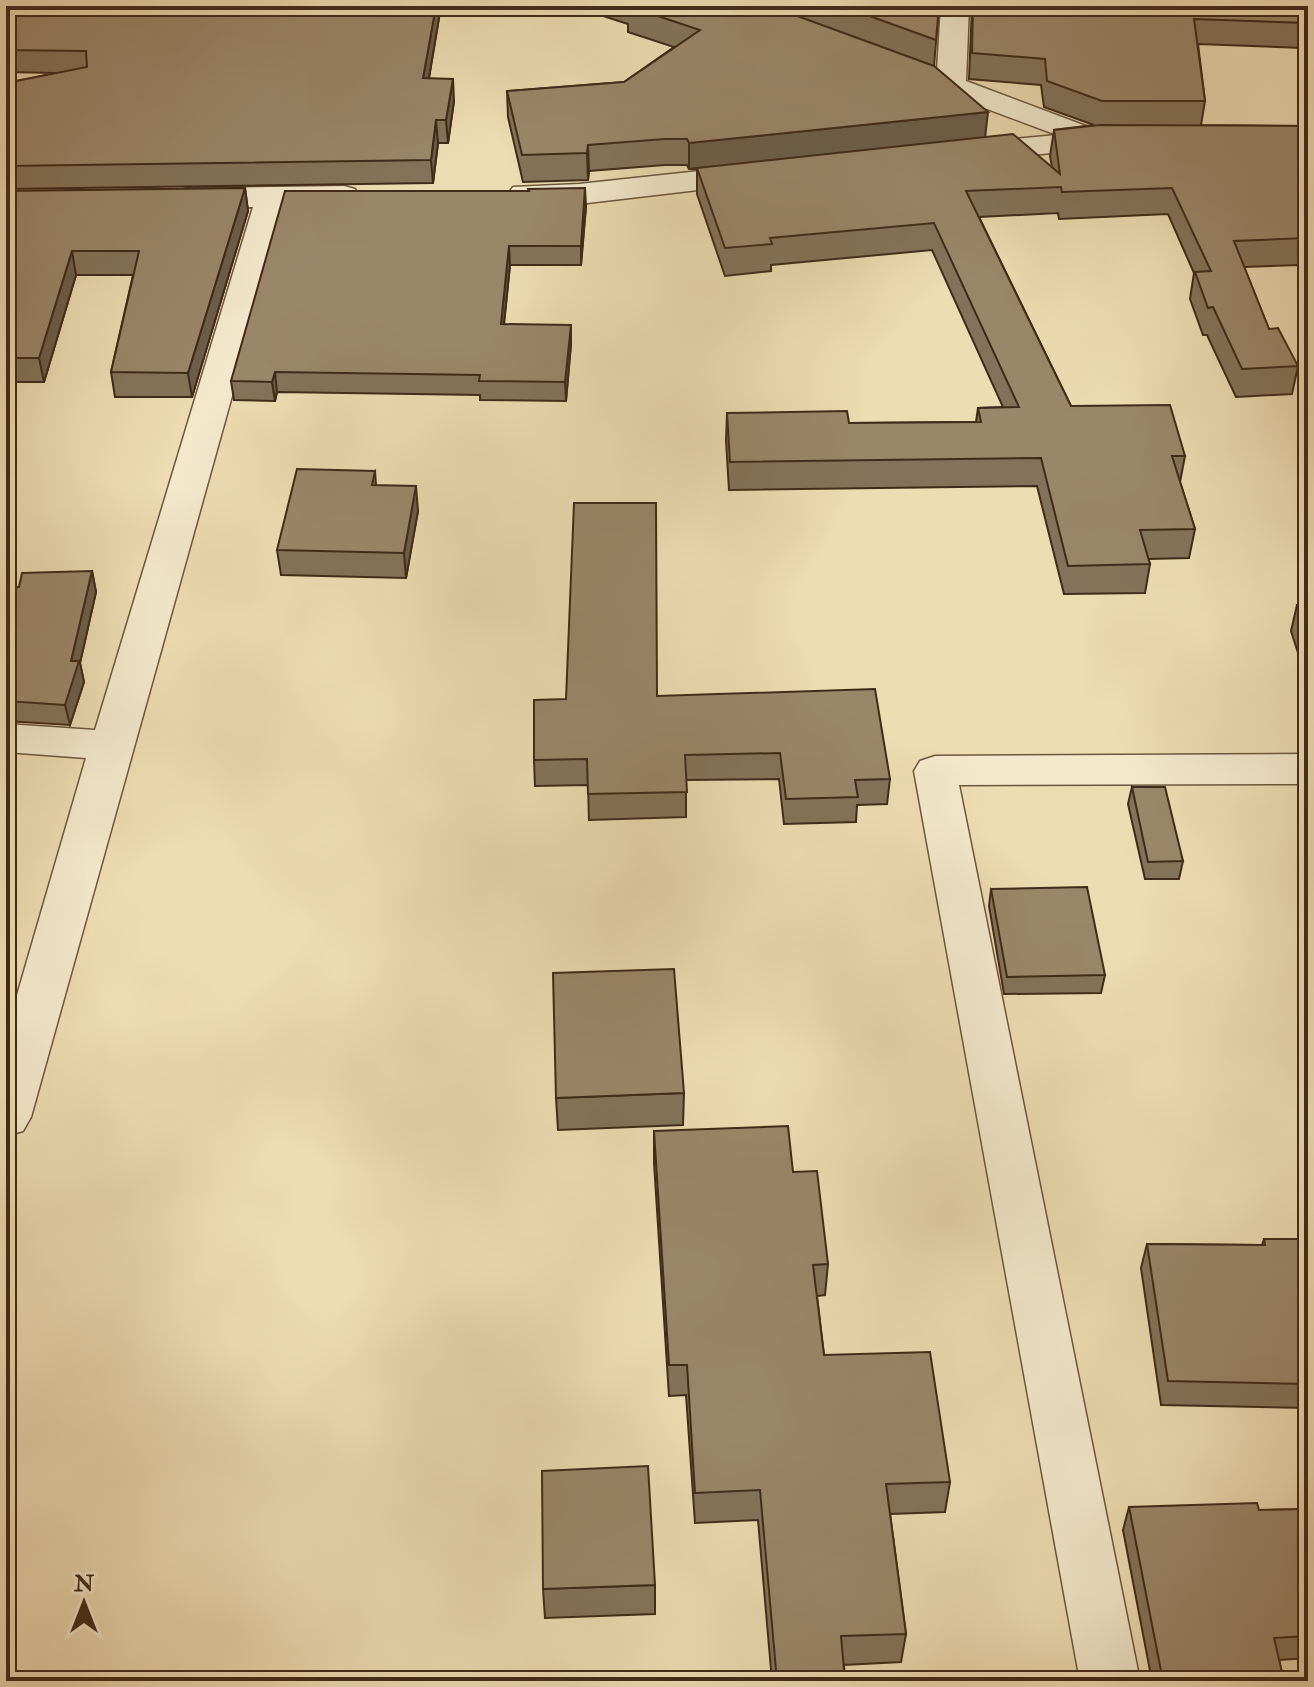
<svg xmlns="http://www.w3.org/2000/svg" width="1314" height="1687" font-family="'IM FELL Double Pica',serif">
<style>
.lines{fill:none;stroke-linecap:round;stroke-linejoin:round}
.minor-casing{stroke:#6c5640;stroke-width:3}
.minor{fill:#f3e8cc;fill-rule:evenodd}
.wall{fill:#84735a;stroke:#412a1a;stroke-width:2}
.shaded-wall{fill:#6c5e4a;stroke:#412a1a;stroke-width:2}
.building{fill:#9a8669;stroke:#412a1a;stroke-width:2}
</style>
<rect width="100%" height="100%" fill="#eddbb1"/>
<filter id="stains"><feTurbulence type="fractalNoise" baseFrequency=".0025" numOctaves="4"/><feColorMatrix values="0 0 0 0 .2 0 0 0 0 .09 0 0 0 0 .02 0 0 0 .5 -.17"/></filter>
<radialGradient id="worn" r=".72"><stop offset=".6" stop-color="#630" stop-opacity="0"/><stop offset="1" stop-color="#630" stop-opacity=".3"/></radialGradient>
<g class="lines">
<!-- minor casing -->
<g class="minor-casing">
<g id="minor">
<polygon points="941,6 969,6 966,81 1099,131 1124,132 1129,139 1124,146 970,161 959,159 954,152 959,145 970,143 1057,135 896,75 892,69 896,63 907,60 937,70"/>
<polygon points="755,165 766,168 771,175 766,182 579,204 513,201 508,194 513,187 579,184"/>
<polygon points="344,186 355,189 360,196 355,203 285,206 31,1117 23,1131 6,1136 6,1033 86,758 6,752 6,724 95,730 253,207 188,208 177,205 172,198 177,191 188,188"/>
<polygon points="1308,754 1308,784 959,785 1140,1681 1080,1681 914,771 920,761 935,756"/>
</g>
</g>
<!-- minor -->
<use href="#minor" class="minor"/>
</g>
<!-- wall -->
<g class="wall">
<polygon points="6,6 366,10 367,6 441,6 429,78 454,101 448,143 438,143 433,183 6,189 6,83 56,73 6,72"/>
<polygon points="592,6 939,6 934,66 985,137 1052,167 1050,156 1054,130 1094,125 1044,107 1041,85 969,79 972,6 1308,6 1308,102 1303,48 1198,44 1205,101 1201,125 1308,126 1308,283 1299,265 1244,267 1269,329 1298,366 1292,394 1236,397 1207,335 1203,335 1190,299 1194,273 1168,214 1059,219 1058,213 979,217 1071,406 1185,456 1180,482 1195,529 1189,558 1148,559 1150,564 1145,593 1064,594 1037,486 729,490 726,441 727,413 849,423 976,422 978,408 1003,407 932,250 771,265 771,271 725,276 697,194 697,169 689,169 687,165 665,165 589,171 588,180 523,182 508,117 507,91 624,82 674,47 628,32 628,24 597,14 597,8"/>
<polygon points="245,188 248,211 192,397 115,397 111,372 133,275 76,275 44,382 6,382 6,191"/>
<polygon points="586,206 581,265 510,265 504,324 571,344 566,401 480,400 480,395 277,392 275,401 234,400 231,381"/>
<polygon points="375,471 376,485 418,511 406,578 281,575 277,550"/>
<polygon points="1308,564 1308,684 1291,631 1297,605 1308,605 1302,588"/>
<polygon points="92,571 96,592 80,663 84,682 70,725 6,721 6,588 19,587"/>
<polygon points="657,696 890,779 887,804 857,805 856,822 784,824 779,779 686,780 686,817 589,820 588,785 535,786 534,760"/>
<polygon points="1132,787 1183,861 1179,879 1145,879 1128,804"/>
<polygon points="991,889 1105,975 1101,993 1004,994 989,906"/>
<polygon points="684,1093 683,1125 558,1130 556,1098"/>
<polygon points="654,1131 793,1172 828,1264 825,1295 817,1296 824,1355 950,1482 945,1512 890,1514 906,1634 901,1662 844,1665 845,1681 772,1681 758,1520 695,1523 686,1395 669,1396 654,1163"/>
<polygon points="1264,1239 1308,1239 1308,1408 1161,1405 1141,1268 1147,1244 1262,1245"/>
<polygon points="1129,1507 1259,1510 1308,1509 1308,1658 1279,1660 1284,1681 1152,1681 1123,1530"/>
<polygon points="655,1585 655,1614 545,1618 543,1589"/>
</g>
<!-- shaded-wall -->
<g class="shaded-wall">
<polygon points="436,6 441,6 425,101 423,78"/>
<polygon points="453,79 454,101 448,143 446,120"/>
<polygon points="988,112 985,138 689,169 689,143"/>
<polygon points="436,120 438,143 433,183 431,160"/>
<polygon points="588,145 589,171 588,180 587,153"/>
<polygon points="245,188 248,211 192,397 188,373"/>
<polygon points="585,188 586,206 581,265 581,246"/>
<polygon points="509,246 510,265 502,343 501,324"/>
<polygon points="72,251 76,275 44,382 39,358"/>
<polygon points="571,325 571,344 566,401 565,382"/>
<polygon points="275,372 277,392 275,401 272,382"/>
<polygon points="416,486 418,511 406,578 404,553"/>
<polygon points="92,571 96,592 80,663 84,682 70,725 65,705 71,661"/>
</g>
<!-- building -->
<g class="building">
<polygon points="6,6 212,6 366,10 367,6 436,6 423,78 453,79 446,120 436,120 431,160 6,166 6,83 87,67 86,51 6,50"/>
<polygon points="628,6 770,6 934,66 988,112 689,143 687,139 665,139 588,145 587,153 522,155 507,91 624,82 700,30"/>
<polygon points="842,6 939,6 936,40"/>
<polygon points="973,6 1308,6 1308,26 1308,23 1194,19 1205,101 1102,101 1047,81 1045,59 972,53"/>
<polygon points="1100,125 1308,126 1308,244 1305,238 1234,241 1269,329 1278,328 1298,366 1242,369 1213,307 1208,308 1195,272 1211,271 1172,188 1062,192 1061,187 966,191 1071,406 1170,405 1185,456 1172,456 1195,529 1140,530 1150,564 1068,566 1041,458 730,462 727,413 847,411 849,423 981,422 978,408 1019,407 934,223 770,238 772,244 725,248 697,168 1013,134 1060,174 1054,130"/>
<polygon points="245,188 188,373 111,372 139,251 72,251 39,358 6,358 6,191"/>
<polygon points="585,188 581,246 509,246 501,324 571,325 565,382 479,381 480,375 275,372 272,382 231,381 285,191 529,191 528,189"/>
<polygon points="297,469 375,471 372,485 416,486 404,553 277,550"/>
<polygon points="574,503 656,503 657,696 875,689 890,779 855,780 858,797 786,799 780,753 685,755 687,792 588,794 587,759 534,760 534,700 566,699"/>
<polygon points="92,571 71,661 79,661 65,705 6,701 6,588 19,587 22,573"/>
<polygon points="1297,605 1308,605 1308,639"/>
<polygon points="1132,787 1165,787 1183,861 1148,862"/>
<polygon points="1087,887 1105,975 1007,977 991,889"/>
<polygon points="674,969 684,1093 556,1098 553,973"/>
<polygon points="788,1126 793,1172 817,1171 828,1264 813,1265 824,1355 930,1352 950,1482 886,1484 906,1634 841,1636 845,1681 777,1681 760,1490 695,1493 687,1365 669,1365 654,1131"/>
<polygon points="1264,1239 1308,1239 1308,1384 1168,1381 1147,1244 1265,1245"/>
<polygon points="648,1466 655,1585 543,1589 542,1471"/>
<polygon points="1257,1503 1259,1510 1308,1509 1308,1636 1274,1638 1284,1681 1163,1681 1129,1507"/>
</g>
<!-- margin -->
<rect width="1314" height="1687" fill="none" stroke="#eddbb1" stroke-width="32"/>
<rect x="8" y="8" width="1298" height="1671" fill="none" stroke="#412a1a" stroke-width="4"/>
<rect x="16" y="16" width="1282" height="1655" fill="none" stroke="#412a1a" stroke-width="2"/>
<!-- north arrow -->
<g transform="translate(84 1603)" stroke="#f3e8cc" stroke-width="6" paint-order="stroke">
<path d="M0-6L14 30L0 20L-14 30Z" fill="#412a1a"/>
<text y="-12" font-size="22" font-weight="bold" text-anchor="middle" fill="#412a1a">N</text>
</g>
<rect width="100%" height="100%" filter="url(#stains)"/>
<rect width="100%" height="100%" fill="url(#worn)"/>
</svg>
